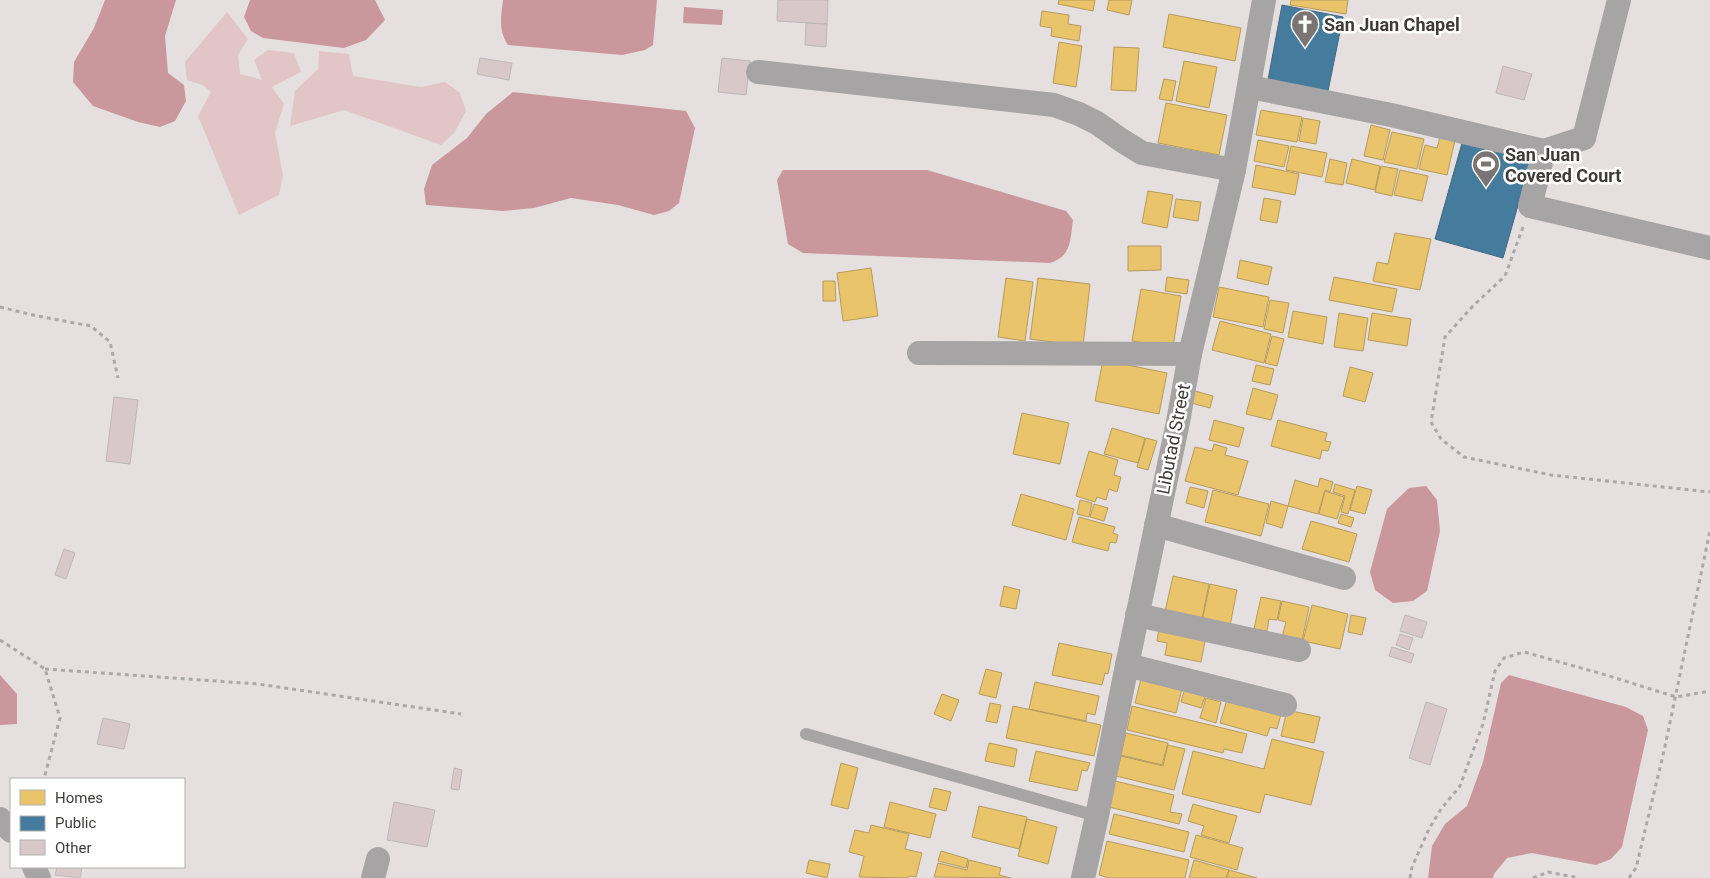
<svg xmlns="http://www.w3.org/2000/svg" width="1710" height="878" font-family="Roboto,sans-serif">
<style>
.green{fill:#e2c5c6}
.water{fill:#ca989c}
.homes{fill:#e9c46a;stroke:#b69b5c}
.public{fill:#457b9d;stroke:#446880}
.building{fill:#d9c8ca;stroke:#bdb8b8}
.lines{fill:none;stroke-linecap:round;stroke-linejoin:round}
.path{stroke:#aba8a8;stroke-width:3;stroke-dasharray:4 4;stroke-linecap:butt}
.lane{stroke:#a6a4a4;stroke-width:12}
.street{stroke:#a6a4a4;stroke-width:24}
.labels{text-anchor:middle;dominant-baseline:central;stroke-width:5;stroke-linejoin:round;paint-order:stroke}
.poi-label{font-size:18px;font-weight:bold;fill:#403b3b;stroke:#fff;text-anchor:start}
.street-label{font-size:18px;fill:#403b3b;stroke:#fff}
</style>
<rect width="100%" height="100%" fill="#e5dfdf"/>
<!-- green -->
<g class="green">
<polygon points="227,12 248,39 238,55 240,74 262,80 254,60 268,50 294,53 301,72 272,87 284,104 275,133 283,175 279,195 239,215 198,116 211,92 203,85 187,80 185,62"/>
<polygon points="319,51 349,54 353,76 421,87 445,82 460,93 466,111 454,133 441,145 344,110 290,126 295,91 318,69"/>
</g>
<!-- water -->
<g class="water">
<polygon points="105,0 176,0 165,36 168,73 184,85 186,101 175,121 160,127 138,122 93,106 73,82 74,62 94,28"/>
<polygon points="250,0 375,0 385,20 366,40 344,48 263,38 251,31 244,17"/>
<path d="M503,0H657L653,45L645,50L622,55L508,45C498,30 501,17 503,0Z"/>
<polygon points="684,7 723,10 722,25 683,23"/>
<polygon points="513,92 686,111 695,128 679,203 669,211 654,215 618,205 571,198 534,208 503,211 426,205 424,189 432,165 467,138 486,114"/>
<path d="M783,170H927L1066,211L1073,220C1070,240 1072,256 1050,263L803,253L788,244L777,180Z"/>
<polygon points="1426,486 1437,500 1440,531 1427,591 1413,601 1393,603 1375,590 1370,572 1387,509 1409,488"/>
<polygon points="0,675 17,694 17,724 0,725"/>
<polygon points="1509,675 1626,707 1643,716 1648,730 1622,847 1611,859 1596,865 1532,853 1507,858 1494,874 1493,878 1428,878 1432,846 1445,824 1467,806 1483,762 1501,683"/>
</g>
<!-- homes -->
<g class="homes">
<polygon points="1059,0 1095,0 1093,11 1058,4"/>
<polygon points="1109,0 1132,0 1129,15 1107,10"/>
<polygon points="1291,0 1348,0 1346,14 1290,5"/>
<polygon points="1042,11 1069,15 1068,24 1081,26 1079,41 1051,36 1052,28 1040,26"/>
<polygon points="1169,14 1241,28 1235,61 1163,47"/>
<polygon points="1059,42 1082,46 1076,87 1053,83"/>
<polygon points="1114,47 1139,48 1136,91 1111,90"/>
<polygon points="1184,61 1217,67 1209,108 1176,101"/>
<polygon points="1164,79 1176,81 1172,101 1159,99"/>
<polygon points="1166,103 1227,115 1219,155 1158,143"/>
<polygon points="1261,110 1302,117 1297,142 1256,135"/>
<polygon points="1303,118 1320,121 1316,144 1299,141"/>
<polygon points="1371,125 1390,130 1383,160 1364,156"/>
<polygon points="1392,132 1424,139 1417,169 1384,162"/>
<polygon points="1440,137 1455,140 1447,175 1419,169 1425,145 1437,148"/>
<polygon points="1258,140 1289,146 1284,167 1254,161"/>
<polygon points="1291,146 1327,153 1322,177 1286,170"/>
<polygon points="1330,159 1347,163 1343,185 1325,182"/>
<polygon points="1352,159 1380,166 1375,190 1346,183"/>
<polygon points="1256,165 1299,174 1295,195 1252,187"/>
<polygon points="1381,166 1398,169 1392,196 1375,192"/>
<polygon points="1400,170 1428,176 1422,201 1394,195"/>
<polygon points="1148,191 1173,195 1167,228 1142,223"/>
<polygon points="1264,198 1281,201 1277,223 1260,220"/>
<polygon points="1176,199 1201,202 1198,221 1173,217"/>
<polygon points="1395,233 1431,239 1420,290 1373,281 1377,262 1388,264"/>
<polygon points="1128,246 1161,246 1161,270 1128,271"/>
<polygon points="1240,260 1272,267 1268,285 1237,278"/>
<polygon points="871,268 878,316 843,321 837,273"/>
<polygon points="1167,277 1189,280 1187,294 1165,291"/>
<polygon points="1334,277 1397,289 1392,312 1329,300"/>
<polygon points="1006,278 1033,282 1025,341 998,337"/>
<polygon points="1038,278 1090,284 1083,346 1030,339"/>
<polygon points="823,281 835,281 836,301 823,301"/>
<polygon points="1219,287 1269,297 1263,327 1213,317"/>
<polygon points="1141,289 1181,296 1173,347 1132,341"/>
<polygon points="1270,300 1289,303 1283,333 1264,329"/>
<polygon points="1293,311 1327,317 1323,344 1288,337"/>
<polygon points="1339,313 1368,318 1363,351 1334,347"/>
<polygon points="1372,313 1411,319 1407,346 1368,340"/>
<polygon points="1220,321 1271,334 1264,363 1212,350"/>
<polygon points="1272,336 1284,339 1277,366 1265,363"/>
<polygon points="1103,360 1167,373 1159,414 1095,401"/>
<polygon points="1256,365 1274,369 1270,385 1252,381"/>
<polygon points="1350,367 1373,373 1365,402 1343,396"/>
<polygon points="1253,388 1278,395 1271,420 1246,414"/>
<polygon points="1195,391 1213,396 1210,408 1191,403"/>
<polygon points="1022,413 1069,423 1060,464 1013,454"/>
<polygon points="1214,420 1244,428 1239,447 1209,440"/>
<polygon points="1278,420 1327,433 1325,441 1331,442 1328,451 1322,450 1320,459 1271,446"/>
<polygon points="1112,428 1145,438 1138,463 1104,454"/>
<polygon points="1146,438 1157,441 1148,470 1137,467"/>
<polygon points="1214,444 1227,448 1225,455 1248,461 1238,495 1185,481 1195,447 1212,451"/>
<polygon points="1089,451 1118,460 1114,475 1121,477 1117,492 1109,489 1106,500 1097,497 1095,502 1076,496"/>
<polygon points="1320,478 1333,482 1330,492 1325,490 1318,514 1288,506 1295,480 1318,487"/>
<polygon points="1335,484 1355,490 1348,514 1341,512 1345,496 1333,492"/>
<polygon points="1357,486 1372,490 1365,514 1350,510"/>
<polygon points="1190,487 1208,491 1204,508 1186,503"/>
<polygon points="1213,490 1269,504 1261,536 1205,522"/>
<polygon points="1325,491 1344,497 1337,519 1319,514"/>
<polygon points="1021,494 1074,509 1066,540 1012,525"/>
<polygon points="1080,500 1092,503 1089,517 1077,514"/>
<polygon points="1271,501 1288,506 1282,528 1266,523"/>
<polygon points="1094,504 1108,508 1104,521 1090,517"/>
<polygon points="1341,514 1354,518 1351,527 1338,523"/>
<polygon points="1079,517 1115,527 1113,533 1118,535 1116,543 1110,542 1108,551 1072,542"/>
<polygon points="1311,521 1357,534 1349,562 1302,549"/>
<polygon points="1173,576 1209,584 1201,624 1164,616"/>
<polygon points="1210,584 1237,590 1230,626 1202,621"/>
<polygon points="1004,586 1020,590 1016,609 1000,606"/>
<polygon points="1261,597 1281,601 1277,620 1269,619 1267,631 1254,629"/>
<polygon points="1282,601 1309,607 1302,641 1282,637 1286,622 1278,620"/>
<polygon points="1312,605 1348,614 1340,649 1303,641"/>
<polygon points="1351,615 1366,618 1362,635 1348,632"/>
<polygon points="1160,623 1207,631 1201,662 1165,655 1167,643 1157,641"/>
<polygon points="1059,643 1112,654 1108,674 1105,673 1102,685 1052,675"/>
<polygon points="986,669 1002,673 996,698 979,694"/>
<polygon points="1143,671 1184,681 1176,713 1135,703"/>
<polygon points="1035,682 1099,696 1095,715 1087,713 1086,721 1029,709"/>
<polygon points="1185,688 1206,694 1201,708 1181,702"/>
<polygon points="942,694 959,700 951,721 934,714"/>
<polygon points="1228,696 1282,710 1277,729 1270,727 1267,736 1220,723"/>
<polygon points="1206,698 1221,702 1216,723 1200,718"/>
<polygon points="990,703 1001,705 997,723 986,721"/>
<polygon points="1013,706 1101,725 1094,756 1006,738"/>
<polygon points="1132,706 1247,734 1242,753 1224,749 1223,753 1127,730"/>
<polygon points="1287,710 1320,717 1314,743 1281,736"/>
<polygon points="1126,733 1168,743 1162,765 1121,755"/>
<polygon points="1272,739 1324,752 1311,805 1265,794 1260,813 1182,794 1193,751 1264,769"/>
<polygon points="989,743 1017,749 1014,767 985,761"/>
<polygon points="1168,745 1185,749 1174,790 1116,776 1121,756 1163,766"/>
<polygon points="1036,751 1090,763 1087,771 1082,770 1077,791 1029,781"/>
<polygon points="841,763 858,768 848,809 831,805"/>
<polygon points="1115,781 1174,795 1170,812 1182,814 1179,824 1109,807"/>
<polygon points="934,788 951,792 946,811 929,807"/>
<polygon points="890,802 936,814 930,838 884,827"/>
<polygon points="1193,804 1237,816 1229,843 1201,835 1204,826 1188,821"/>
<polygon points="979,806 1027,817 1019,849 972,837"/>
<polygon points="1114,814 1189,832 1184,852 1109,834"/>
<polygon points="1027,819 1057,827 1048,864 1018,856"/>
<polygon points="871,825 909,834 905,849 922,853 916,877 909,876 908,878 859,877 864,856 849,852 855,830 869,833"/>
<polygon points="1196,835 1243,848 1237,870 1190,857"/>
<polygon points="1107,841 1189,860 1185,878 1109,878 1099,875"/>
<polygon points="941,851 968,859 966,868 938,861"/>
<polygon points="809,860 830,864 827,878 806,873"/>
<polygon points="969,860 1001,868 999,875 1011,878 934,877 938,863 967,870"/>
<polygon points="1194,860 1229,870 1226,878 1189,878"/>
<polygon points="1229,870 1257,878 1227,878"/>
</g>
<!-- public -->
<g class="public">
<polygon points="1282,5 1343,17 1327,96 1267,85"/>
<polygon points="1464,136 1532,156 1503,258 1435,239"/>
</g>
<!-- building -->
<g class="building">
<polygon points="778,0 828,0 827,24 777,21"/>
<polygon points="806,23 827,24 826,47 805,45"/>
<polygon points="480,58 512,63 509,80 477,74"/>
<polygon points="722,58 750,61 746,95 718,92"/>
<polygon points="1503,66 1532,74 1524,100 1496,93"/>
<polygon points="114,397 138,400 130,464 106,461"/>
<polygon points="64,549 75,553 66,579 55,575"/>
<polygon points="1405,615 1427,622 1422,638 1400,631"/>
<polygon points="1400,634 1413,638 1409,650 1396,645"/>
<polygon points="1392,647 1414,654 1411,663 1389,656"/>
<polygon points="1426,702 1447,709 1430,765 1409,758"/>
<polygon points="103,718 130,724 124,749 97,744"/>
<polygon points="454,768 462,770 459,790 451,789"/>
<polygon points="394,802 435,810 427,847 387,840"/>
<polygon points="57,867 82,867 80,878 55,875"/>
</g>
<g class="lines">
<!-- path -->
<g class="path">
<polyline points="1523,227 1505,276 1473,306 1445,337 1431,422 1441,439 1464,457 1551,475 1710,492"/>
<polyline points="0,307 37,316 91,326 110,342 118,378"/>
<polyline points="0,640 45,669 60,718 44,779"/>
<polyline points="45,669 258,684 461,714"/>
<polyline points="1410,878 1412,867 1429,829 1441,809 1460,786 1483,724 1495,671 1504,658 1524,652 1606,675 1676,697 1710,691"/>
<polyline points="1533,878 1548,872 1579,878"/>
<polyline points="1629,878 1636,868 1664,751 1710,531"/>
</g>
<!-- lane -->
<polyline class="lane" points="806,734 1097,816"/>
<!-- street -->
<g class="street">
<polyline points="1619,0 1584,138 1544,151 1530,206 1710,248"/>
<polyline points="758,72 1054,105 1079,114 1097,123 1121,140 1142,153 1234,170"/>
<polyline points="1250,87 1391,115 1544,151"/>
<polyline points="919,353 1190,354"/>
<polyline points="1156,525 1344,578"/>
<polyline points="1137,615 1299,650"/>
<polyline points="1127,665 1285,705"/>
<polyline points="0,819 11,831"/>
<polyline points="34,867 39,878"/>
<polyline points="373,878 378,859"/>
<polyline points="1083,878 1097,816 1127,665 1178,422 1190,354 1234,170 1264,0"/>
</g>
</g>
<!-- icons -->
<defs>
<g id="church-pin" transform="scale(1.4375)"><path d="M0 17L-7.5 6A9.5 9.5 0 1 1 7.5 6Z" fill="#7a7474" stroke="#fff"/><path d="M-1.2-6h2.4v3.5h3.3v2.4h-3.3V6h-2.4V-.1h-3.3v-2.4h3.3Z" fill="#fff"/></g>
<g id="stadium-pin" transform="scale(1.4375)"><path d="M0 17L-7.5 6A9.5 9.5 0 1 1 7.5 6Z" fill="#7a7474" stroke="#fff"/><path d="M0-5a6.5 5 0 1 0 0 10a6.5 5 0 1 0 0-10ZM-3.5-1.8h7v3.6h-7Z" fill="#fff"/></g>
</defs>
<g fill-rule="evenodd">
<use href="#church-pin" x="1305" y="24"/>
<use href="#stadium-pin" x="1486" y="164"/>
</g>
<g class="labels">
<!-- poi labels -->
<g class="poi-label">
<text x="1324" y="24">San Juan Chapel</text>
<text x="1505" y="154">San Juan<tspan x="1505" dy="21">Covered Court</tspan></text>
</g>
<!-- street labels -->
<g class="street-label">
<text transform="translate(1173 439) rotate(-79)">Libutad Street</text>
</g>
</g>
<!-- legend -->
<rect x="10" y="778" width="175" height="90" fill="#ffffff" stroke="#b3b1b1"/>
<rect x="20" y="790" width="25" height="15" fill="#e9c46a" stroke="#b3b1b1"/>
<text x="55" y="803" font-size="15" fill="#403b3b">Homes</text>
<rect x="20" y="816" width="25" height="15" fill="#457b9d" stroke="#b3b1b1"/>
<text x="55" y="828" font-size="15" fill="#403b3b">Public</text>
<rect x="20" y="840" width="25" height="15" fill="#d9c8ca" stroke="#b3b1b1"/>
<text x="55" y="853" font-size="15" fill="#403b3b">Other</text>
</svg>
